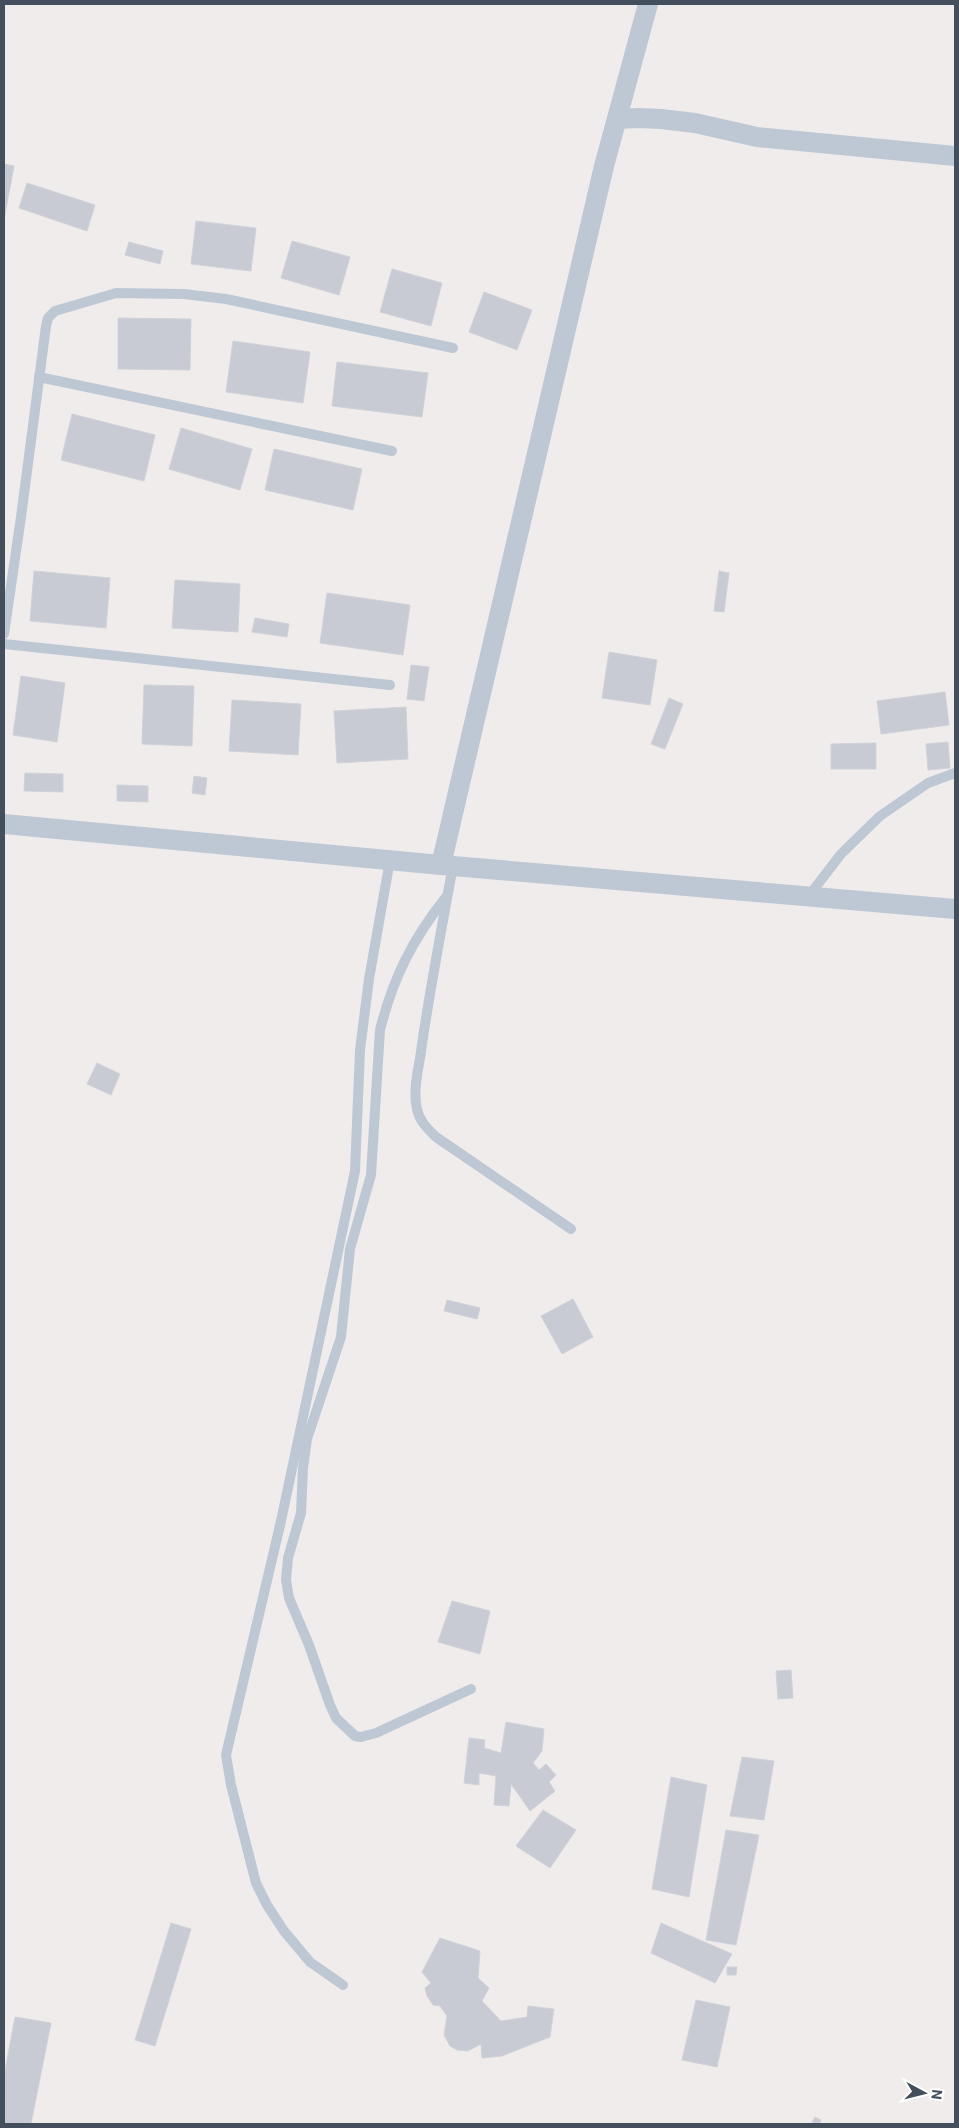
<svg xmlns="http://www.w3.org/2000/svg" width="959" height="2128" font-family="Roboto,sans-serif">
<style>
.building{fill:#c8cbd3;stroke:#d0d2d9}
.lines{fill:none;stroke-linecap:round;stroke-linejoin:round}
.service{stroke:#bec8d4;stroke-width:10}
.minor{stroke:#bec8d4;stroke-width:20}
</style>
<rect width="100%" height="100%" fill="#f0ecec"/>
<!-- building -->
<g class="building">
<polygon points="4,164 14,166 4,220"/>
<polygon points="27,183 95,205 87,231 19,208"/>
<polygon points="196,221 256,228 251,271 191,264"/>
<polygon points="292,241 350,257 339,295 281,278"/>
<polygon points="129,242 163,251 160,264 125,255"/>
<polygon points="392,269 442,283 431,326 380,312"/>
<polygon points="484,292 532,310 517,350 469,332"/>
<polygon points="118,318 191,319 190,370 118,369"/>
<polygon points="233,341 310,352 303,403 226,392"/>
<polygon points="337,362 428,373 422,417 332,406"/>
<polygon points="72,414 155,435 144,481 61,460"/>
<polygon points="181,428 252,449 240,490 169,469"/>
<polygon points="274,449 362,469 353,510 265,490"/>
<polygon points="34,571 110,578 106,628 30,621"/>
<polygon points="719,571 729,573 724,612 714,611"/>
<polygon points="175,580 240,584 238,632 172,628"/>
<polygon points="327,593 410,605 403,655 320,643"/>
<polygon points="255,618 289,624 287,637 252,632"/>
<polygon points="609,652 657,660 650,705 602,698"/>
<polygon points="411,665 429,667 424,701 407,699"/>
<polygon points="21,676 65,683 57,742 13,735"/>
<polygon points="144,685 194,686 192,746 142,744"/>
<polygon points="945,692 949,725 881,734 877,701"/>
<polygon points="669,698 683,704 665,749 651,744"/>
<polygon points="232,700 301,704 298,755 229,751"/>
<polygon points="406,707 408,759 337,763 334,711"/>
<polygon points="948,742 950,768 928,770 926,744"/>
<polygon points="876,743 876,769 831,769 831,744"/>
<polygon points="25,773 63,774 63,792 24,791"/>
<polygon points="194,776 207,778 205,795 192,793"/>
<polygon points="117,785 148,786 148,802 117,801"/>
<polygon points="97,1063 120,1074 111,1095 87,1084"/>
<polygon points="573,1299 593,1337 562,1354 541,1316"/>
<polygon points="447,1300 480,1308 477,1319 444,1311"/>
<polygon points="452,1601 490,1611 480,1654 438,1642"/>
<polygon points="791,1670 793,1698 778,1699 776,1671"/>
<polygon points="506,1722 544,1729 542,1751 533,1763 539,1770 546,1764 556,1775 549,1782 555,1791 530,1811 511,1784 509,1806 494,1805 496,1776 479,1773 479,1785 464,1783 469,1738 485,1740 484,1748 501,1753"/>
<polygon points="742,1757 774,1761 764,1820 730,1816"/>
<polygon points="671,1777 707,1785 689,1897 652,1889"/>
<polygon points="543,1810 576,1830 550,1868 516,1846"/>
<polygon points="726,1830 759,1835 736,1945 706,1940"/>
<polygon points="171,1923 191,1929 155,2046 135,2040"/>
<polygon points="661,1923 732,1954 715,1983 651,1953"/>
<polygon points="440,1938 480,1951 478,1978 489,1988 482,2001 501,2021 527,2017 528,2006 554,2009 550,2037 502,2056 482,2058 481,2044 468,2051 457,2050 450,2046 444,2035 447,2016 440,2006 433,2005 427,1996 425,1988 431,1983 422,1972"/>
<polygon points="727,1967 737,1967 736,1975 727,1975"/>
<polygon points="696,2000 730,2007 717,2067 682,2060"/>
<polygon points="15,2017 51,2023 31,2124 4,2124 4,2076"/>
<polygon points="815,2117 821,2120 819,2124 812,2122"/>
</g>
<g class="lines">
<!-- service -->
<g class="service">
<polyline points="39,377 392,451"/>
<polyline points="4,634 21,517 46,326 48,318 55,311 116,293 184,294 226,299 453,348"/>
<polyline points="4,644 390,685"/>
<path d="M453,866C442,925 431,984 422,1044C420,1064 412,1089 417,1109C419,1121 428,1129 436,1137L571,1229"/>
<path d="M447,896C413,938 393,978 380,1030L371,1175L350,1249L341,1337L307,1439L303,1468L301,1513L288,1558L286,1580L289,1598L309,1645L330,1705L336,1718L355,1736L361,1737L376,1733L471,1689"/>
<polyline points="808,897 841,854 880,816 928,783 955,773"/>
<polyline points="343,1985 310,1962 284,1931 267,1905 256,1883 231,1785 226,1755 281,1521 355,1171 360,1050 369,979 390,860"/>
</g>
<!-- minor -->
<g class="minor">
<polyline points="617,119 639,118 661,119 695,123 757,137 955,156"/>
<polyline points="4,824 441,865 955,909"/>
<polyline points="441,865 604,166 648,4"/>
</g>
</g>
<!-- border -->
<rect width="959" height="2128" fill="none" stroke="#434f5c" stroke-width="10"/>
<!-- north arrow -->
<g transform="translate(924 2093) rotate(97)" stroke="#ffffff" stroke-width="4" paint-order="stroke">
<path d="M0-4L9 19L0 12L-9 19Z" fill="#434f5c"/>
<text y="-8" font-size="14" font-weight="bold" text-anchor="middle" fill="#434f5c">N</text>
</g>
</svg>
